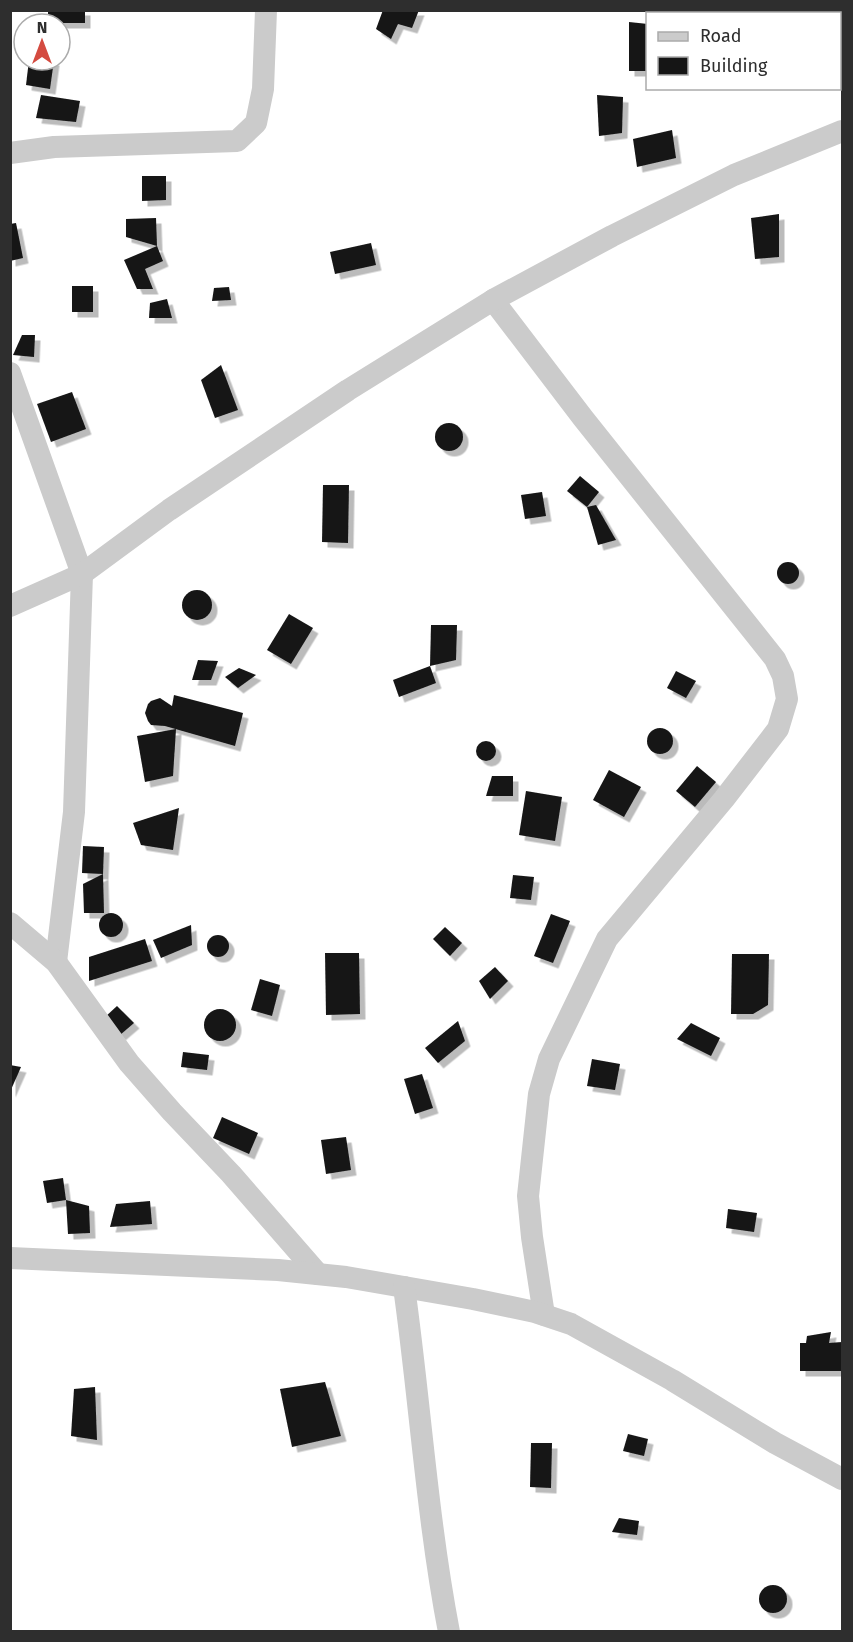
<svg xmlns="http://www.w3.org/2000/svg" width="853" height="1642" font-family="'Fira Sans',sans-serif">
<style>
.building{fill:#151515;filter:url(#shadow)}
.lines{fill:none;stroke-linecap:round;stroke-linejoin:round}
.street{stroke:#cbcbcb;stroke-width:22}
</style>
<defs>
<filter id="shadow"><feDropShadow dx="5.5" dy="5.5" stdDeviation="0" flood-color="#0004"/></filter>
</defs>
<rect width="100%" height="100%" fill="#fff"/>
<!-- building -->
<g class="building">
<rect x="48" y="10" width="37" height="13"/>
<polygon points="383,10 419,10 412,28 398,24 391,39 376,29"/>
<polygon points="629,22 648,24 648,71 629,71"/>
<polygon points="29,60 54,60 50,89 26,85"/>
<polygon points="41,95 80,101 76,122 36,118"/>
<polygon points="597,95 623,97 622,133 599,136"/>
<polygon points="672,130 676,158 637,167 633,139"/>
<polygon points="142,176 166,176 166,200 142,201"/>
<polygon points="779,214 779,257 755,259 751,218"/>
<polygon points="156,218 157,246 126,237 126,219"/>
<polygon points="16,223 23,258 10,261 10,224"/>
<polygon points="371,243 376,265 335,274 330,252"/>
<polygon points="157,246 163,261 145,269 153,289 137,289 124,260"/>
<rect x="72" y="286" width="21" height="26"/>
<polygon points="229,287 231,300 212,301 214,288"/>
<polygon points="167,299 172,318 149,318 150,303"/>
<polygon points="22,335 35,335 34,357 13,355"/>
<polygon points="221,365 238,410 215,418 201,380"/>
<polygon points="72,392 86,429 51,442 37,404"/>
<circle cx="449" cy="437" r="14"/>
<polygon points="580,476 599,492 587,507 567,491"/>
<polygon points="323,485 349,485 348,543 322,542"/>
<polygon points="542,492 546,516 525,519 521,495"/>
<polygon points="596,505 616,540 598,545 587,507"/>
<circle cx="788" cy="573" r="11"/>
<circle cx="197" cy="605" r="15"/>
<polygon points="289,614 313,628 291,664 267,650"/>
<polygon points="431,625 457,625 456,660 430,666"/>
<polygon points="198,660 218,661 211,680 192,680"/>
<polygon points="430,666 436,683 399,697 393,680"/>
<polygon points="239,668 256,675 238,688 225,677"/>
<polygon points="676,671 696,681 686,698 667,688"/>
<polygon points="174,695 243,713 235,746 165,726 151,725 148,721 145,713 148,704 151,701 160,698 172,706"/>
<circle cx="660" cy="741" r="13"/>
<polygon points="176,729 173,776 145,782 137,736"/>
<circle cx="486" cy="751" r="10"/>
<polygon points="697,766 716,782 695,807 676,791"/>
<polygon points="609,770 641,787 624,817 593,800"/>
<polygon points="492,776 513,776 513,796 486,796"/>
<polygon points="526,791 562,797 555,841 519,835"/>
<polygon points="179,808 173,850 141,845 133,823"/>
<polygon points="83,846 104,847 103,874 82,873"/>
<polygon points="103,874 104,913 84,913 83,884"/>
<polygon points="513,875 534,877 531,900 510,898"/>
<circle cx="111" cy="925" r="12"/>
<polygon points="551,914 570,921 553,963 534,956"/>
<polygon points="191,925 192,945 161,958 153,940"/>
<polygon points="445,927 462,943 450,956 433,939"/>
<circle cx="218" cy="946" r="11"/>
<polygon points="145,939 152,961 89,981 89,957"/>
<polygon points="325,953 359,953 360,1014 326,1015"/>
<polygon points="732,954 769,954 768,1005 753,1014 731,1014"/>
<polygon points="495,967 508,981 490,999 479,981"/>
<polygon points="260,979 280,985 272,1016 251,1010"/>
<polygon points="117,1006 134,1023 120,1035 104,1018"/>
<circle cx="220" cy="1025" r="16"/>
<polygon points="458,1021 465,1041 438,1063 425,1048"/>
<polygon points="691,1023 720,1038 711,1056 677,1039"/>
<polygon points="183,1052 209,1055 207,1070 181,1067"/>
<polygon points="592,1059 620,1064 615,1090 587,1086"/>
<polygon points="10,1065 21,1067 10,1092"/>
<polygon points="422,1074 433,1108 415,1114 404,1079"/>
<polygon points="222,1117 258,1133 249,1154 213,1138"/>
<polygon points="346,1137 351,1170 326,1174 321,1140"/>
<polygon points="63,1178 66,1200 89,1206 90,1233 68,1234 66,1200 47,1203 43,1181"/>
<polygon points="150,1201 152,1224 110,1227 116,1204"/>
<polygon points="728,1209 757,1213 754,1232 726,1228"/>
<polygon points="831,1332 829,1343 842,1342 842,1371 800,1371 800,1343 806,1343 807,1336"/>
<polygon points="325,1382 341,1436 292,1447 280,1389"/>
<polygon points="95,1387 97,1440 71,1436 74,1389"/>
<polygon points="628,1434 648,1439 644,1456 623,1451"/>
<polygon points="531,1443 552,1443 551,1488 530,1487"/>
<polygon points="619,1518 639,1521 637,1535 612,1532"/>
<circle cx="773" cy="1599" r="14"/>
</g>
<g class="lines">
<!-- street -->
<g class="street">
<polyline points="10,153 54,147 237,141 256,123 263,89 266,10"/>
<polyline points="493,300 583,418 775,659 783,676 787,699 778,729 724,799 607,939 549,1059 539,1094 528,1196 532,1237 544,1315"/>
<polyline points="10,373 82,574 74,812 56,962"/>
<polyline points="10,606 82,574 169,510 348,390 493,300 612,236 734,175 842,131"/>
<polyline points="10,923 56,962 129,1063 172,1112 231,1174 318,1274"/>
<polyline points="10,1258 278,1270 346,1277 473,1299 535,1312 571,1324 672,1380 775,1443 842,1479"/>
<path d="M404,1287C420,1401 427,1518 449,1632"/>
</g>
</g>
<!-- border -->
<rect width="853" height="1642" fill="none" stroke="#2e2e2e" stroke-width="24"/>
<!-- legend -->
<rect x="646" y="12" width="195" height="78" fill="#ffffff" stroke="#ababab" stroke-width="1.5"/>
<rect x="658" y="32" width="30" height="9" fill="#cbcbcb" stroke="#ababab" stroke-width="1.5"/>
<text x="700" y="42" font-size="18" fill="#2e2e2e">Road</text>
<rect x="658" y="57" width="30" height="18" fill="#151515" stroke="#ababab" stroke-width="1.5"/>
<text x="700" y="72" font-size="18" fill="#2e2e2e">Building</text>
<!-- north arrow -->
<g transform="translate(42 42)"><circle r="28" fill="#ffffff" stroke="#ababab" stroke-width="1.5"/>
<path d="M0-4.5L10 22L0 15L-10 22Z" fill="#d44b40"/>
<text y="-9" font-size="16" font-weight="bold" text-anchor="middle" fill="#2e2e2e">N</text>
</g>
</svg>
